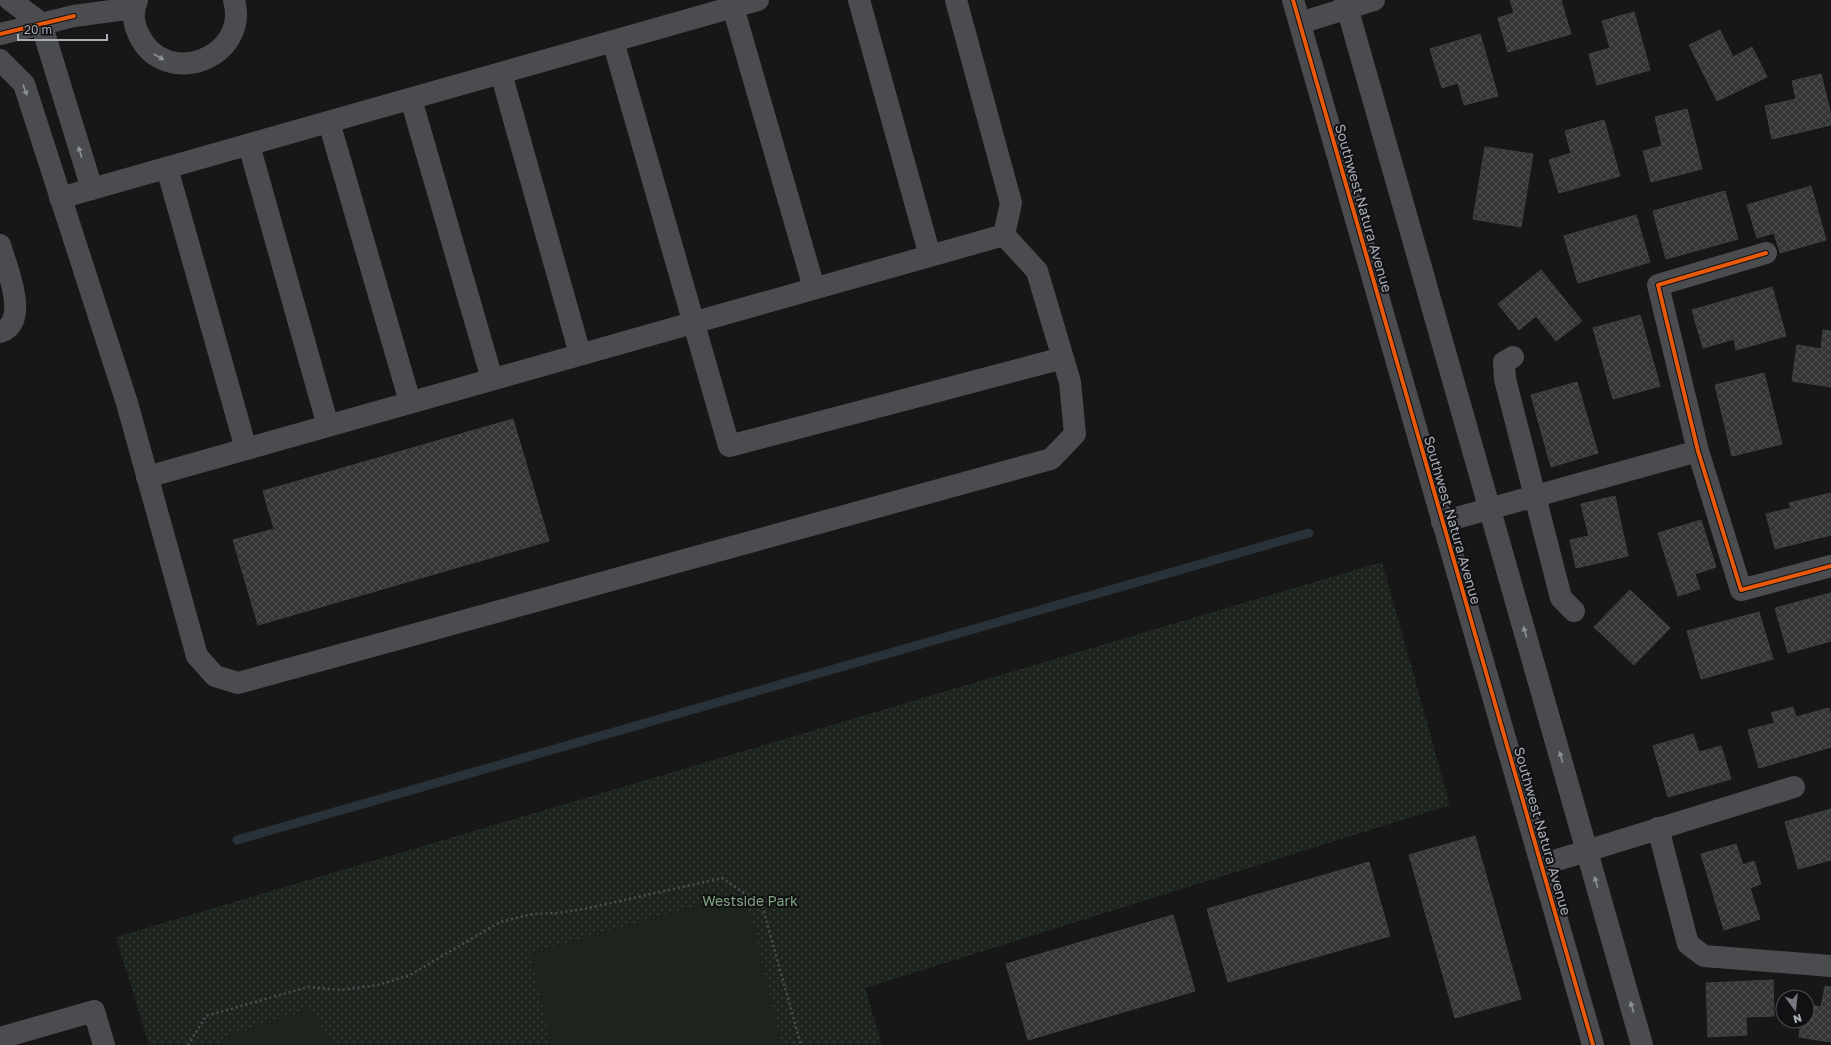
<svg xmlns="http://www.w3.org/2000/svg" width="1831" height="1045" font-family="'Golos Text',sans-serif">
	<style>
		.park { fill: url(#park-dots) }
		.pitch { fill: #1d241e }
		.lines { fill: none; stroke-linecap: round; stroke-linejoin: round }
		.stream { stroke: #2a3239; stroke-width: 9 }
		.building { fill: url(#building-cross-hatch); stroke: #3f4043 }
		.path { stroke: #4d4e52; stroke-width: 2.5; stroke-dasharray: 2 3; stroke-linecap: butt }
		.minor { stroke: #4b4c50; stroke-width: 22 }
		.cycleway-casing { stroke: #111113; stroke-width: 6 }
		.cycleway { stroke: #e8590c; stroke-width: 4 }
		.oneway { fill: #8c9099 }
		.labels { text-anchor: middle; dominant-baseline: central; stroke-width: 4; stroke-linejoin: round; paint-order: stroke }
		.street-label { font-size: 14px; fill: #a8adb8; stroke: #111113 }
		.park-label { font-size: 14px; fill: #7fa381; stroke: #111113 }
	</style>
	<defs>
		<pattern id="park-dots" width="8" height="8" patternUnits="userSpaceOnUse"><rect width="8" height="8" fill="#1d241e"/><path d="M2 2h.1M6 6h.1" fill="none" stroke="#3b413d" stroke-width="1.8" stroke-linecap="round"/></pattern>
		<pattern id="building-cross-hatch" width="8" height="8" patternUnits="userSpaceOnUse"><rect width="8" height="8" fill="#353536"/><path d="M0 0l8 8M0 8l8-8" fill="none" stroke="#4f5051"/></pattern>
	</defs>
	<rect width="100%" height="100%" fill="#171717"/>
	<path class="park" d="M1382,562L1450,805L865,988L882,1045H149L116,937Z"/>
	<path class="pitch" d="M726,897L751,914L782,1045H551L530,953Z
		M309,1009L334,1045H218L224,1037Z"/>
	<g class="lines">
		<path class="stream" d="M237,840L1309,533"/>
	</g>
	<path class="building" d="M1510,0H1561L1571,34L1508,52L1498,18L1514,13Z
		M1634,12L1650,70L1597,85L1589,54L1610,48L1602,21Z
		M1720,30L1733,57L1752,47L1767,77L1717,101L1689,45Z
		M1480,34L1498,96L1464,105L1458,83L1442,88L1430,49Z
		M1821,74L1831,115V125L1772,139L1765,106L1796,99L1792,81Z
		M1687,109L1702,169L1651,182L1643,151L1662,146L1655,117Z
		M1604,120L1620,176L1559,193L1549,160L1571,153L1565,131Z
		M1485,147L1533,154L1521,227L1473,219Z
		M1811,186L1826,240L1780,253L1774,233L1757,238L1747,205Z
		M1725,191L1738,239L1666,259L1653,211Z
		M1636,215L1650,262L1578,283L1564,236Z
		M1541,270L1582,321L1556,341L1536,316L1519,330L1498,304Z
		M1772,287L1786,336L1736,350L1734,339L1703,348L1692,310Z
		M1640,315L1660,386L1613,399L1593,328Z
		M1823,330L1831,331V387L1792,381L1797,345L1821,349Z
		M1764,373L1782,444L1732,456L1715,385Z
		M1577,382L1598,453L1551,467L1531,395Z
		M513,419L549,541L258,625L233,540L274,529L263,491Z
		M1831,493V535L1775,549L1766,514L1791,508L1789,503Z
		M1615,496L1628,556L1576,568L1570,540L1589,536L1581,504Z
		M1701,520L1716,567L1695,574L1700,589L1678,596L1658,533Z
		M1630,590L1670,628L1634,665L1594,627Z
		M1831,593V641L1788,653L1775,608Z
		M1759,612L1773,659L1701,679L1687,631Z
		M1793,707L1796,717L1829,708L1831,714V747L1759,768L1748,730L1775,723L1771,713Z
		M1693,734L1699,752L1721,746L1731,779L1668,797L1653,746Z
		M1831,809V860L1798,869L1785,822Z
		M1475,836L1521,999L1455,1018L1409,855Z
		M1736,844L1743,865L1754,861L1761,884L1750,888L1760,919L1724,930L1701,854Z
		M1369,862L1390,936L1228,982L1207,909Z
		M1173,915L1195,991L1028,1040L1006,964Z
		M1773,980L1774,1016L1746,1017L1747,1035L1708,1037L1706,983Z
		M1825,986L1831,987V1042L1799,1037L1801,1021H1807V1005L1821,1007Z"/>
	<g class="lines">
		<path class="path" d="M188,1045L206,1016L308,987L341,990L378,985L410,975L500,922L533,914L558,913L589,908L722,878L762,905L801,1045"/>
		<path class="minor" d="M10,0L41,23L92,189
			M137,0C132,13 133,23 139,35C165,90 250,58 234,0
			M859,0L930,256
			M956,0L1011,203L1004,235
			M1293,0L1593,1045
			M1345,0L1642,1045
			M733,7L814,288
			M1300,23L1374,0
			M0,34L74,16L133,8
			M613,41L729,446L1063,358
			M0,60L24,84L127,403L197,656L215,676L238,683L1051,459L1075,434L1070,382L1037,271L1004,235L147,477
			M501,73L580,354
			M411,99L492,379
			M329,122L410,402
			M249,145L328,426
			M167,168L246,449
			M60,198L758,0
			M0,245C6,266 31,323 0,332
			M1766,253L1658,285L1698,451L1741,590L1831,566
			M1513,357L1504,362L1505,379L1561,598L1574,611
			M1442,522L1698,451
			M1658,828L1688,944L1704,956L1831,966
			M1541,865L1794,787
			M0,1038L94,1011L104,1045"/>
		<g class="cycleway-casing">
			<path id="cycleway" d="M1293,0L1593,1045
				M0,34L74,16
				M1766,253L1658,285L1698,451L1741,590L1831,566"/>
		</g>
		<use href="#cycleway" class="cycleway"/>
	</g>
	<defs><path id="oneway-solid" d="M-6-.8H1V-3.2L6.5 0L1 3.2V.8H-6Z"/></defs>
	<g class="oneway">
		<use href="#oneway-solid" transform="translate(159 57) rotate(29)"/>
		<use href="#oneway-solid" transform="translate(25 90) rotate(69)"/>
		<use href="#oneway-solid" transform="translate(80 152) rotate(-107)"/>
		<use href="#oneway-solid" transform="translate(1525 632) rotate(-106)"/>
		<use href="#oneway-solid" transform="translate(1561 757) rotate(-106)"/>
		<use href="#oneway-solid" transform="translate(1596 882) rotate(-106)"/>
		<use href="#oneway-solid" transform="translate(1632 1007) rotate(-106)"/>
	</g>
	<g class="labels">
		<g class="street-label">
			<text transform="translate(1364 208) rotate(74)">Southwest Natura Avenue</text>
			<text transform="translate(1453 520) rotate(74)">Southwest Natura Avenue</text>
			<text transform="translate(1543 831) rotate(74)">Southwest Natura Avenue</text>
		</g>
		<g class="park-label">
			<text x="750" y="900">Westside Park</text>
		</g>
	</g>
	<g transform="translate(1795 1009) rotate(165)"><circle r="19" fill="#111113" stroke="#4d4f55"/>
	<path d="M0-3L7 15L0 10L-7 15Z" fill="#757880"/>
	<text y="-6" font-size="11" font-weight="bold" text-anchor="middle" fill="#a8adb8">N</text>
	</g>
	<path d="M18 34v6h89v-6" fill="none" stroke="#a8adb8" stroke-width="2"/>
	<text x="24" y="34" font-size="12" fill="#a8adb8" stroke="#111113" stroke-width="3" paint-order="stroke">20 m</text>
</svg>
